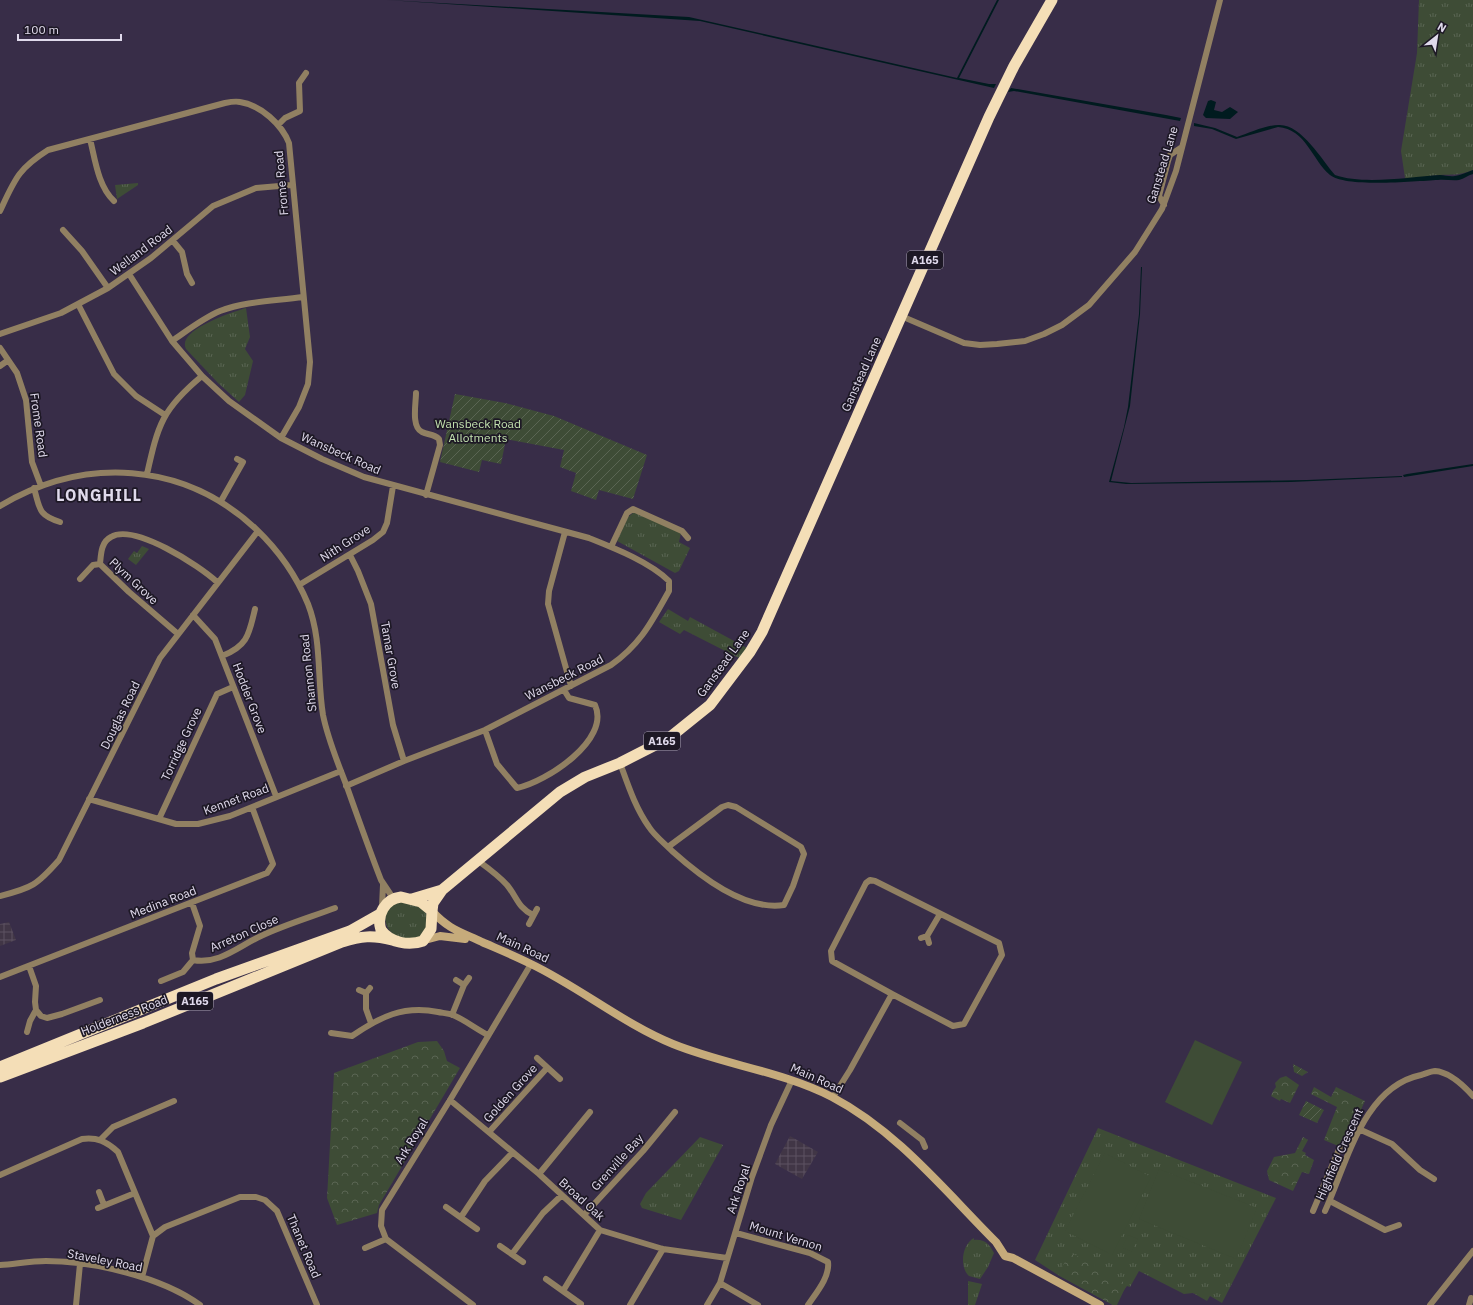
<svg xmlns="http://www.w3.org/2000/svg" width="1473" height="1305" font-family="'IBM Plex Sans',sans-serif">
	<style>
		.industrial { fill: url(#industrial-grid) }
		.grass { fill: url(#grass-tufts) }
		.park { fill: url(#park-crowns) }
		.garden { fill: url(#garden-furrows) }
		.pitch { fill: #3e4c36 }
		.water { fill: #001b1f }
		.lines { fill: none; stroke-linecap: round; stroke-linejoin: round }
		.minor { stroke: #918062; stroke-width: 6 }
		.secondary { stroke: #c6ab7b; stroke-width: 8 }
		.trunk { stroke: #f4deb7; stroke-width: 11 }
		.labels { text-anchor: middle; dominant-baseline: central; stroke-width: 3.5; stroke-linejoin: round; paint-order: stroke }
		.shield { fill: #1d1825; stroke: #a6a0b0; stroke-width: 1 }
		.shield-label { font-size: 11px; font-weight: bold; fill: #e0daec }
		.street-label { font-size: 12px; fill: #e0daec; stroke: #1d1825 }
		.park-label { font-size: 12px; fill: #c2e1ae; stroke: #1d1825 }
		.district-label { font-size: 16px; font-weight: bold; letter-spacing: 1px; fill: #e0daec; stroke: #1d1825 }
	</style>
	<defs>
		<pattern id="industrial-grid" width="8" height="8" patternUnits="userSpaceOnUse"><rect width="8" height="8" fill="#413646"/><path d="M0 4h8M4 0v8" fill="none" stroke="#5c5261"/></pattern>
		<pattern id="grass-tufts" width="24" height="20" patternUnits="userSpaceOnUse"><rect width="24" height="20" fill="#3e4c36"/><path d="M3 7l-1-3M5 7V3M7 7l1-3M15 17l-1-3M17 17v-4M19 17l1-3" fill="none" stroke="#5a6553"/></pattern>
		<pattern id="park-crowns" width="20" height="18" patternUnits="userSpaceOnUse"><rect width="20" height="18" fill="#3e4c36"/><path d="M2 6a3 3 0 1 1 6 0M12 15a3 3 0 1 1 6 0" fill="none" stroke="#5a6553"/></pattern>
		<pattern id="garden-furrows" width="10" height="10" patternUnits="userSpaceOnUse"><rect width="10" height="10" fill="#3e4c36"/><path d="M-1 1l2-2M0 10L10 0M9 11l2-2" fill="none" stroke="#5a6553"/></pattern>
	</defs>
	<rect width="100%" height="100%" fill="#382d48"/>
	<path class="industrial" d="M9,922L16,940L0,946V924Z
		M790,1136L818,1152L802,1179L775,1164Z"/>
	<path class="grass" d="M1419,0H1473V170C1457,176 1455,174 1440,175C1428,176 1417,179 1405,178L1401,151L1417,53Z
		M138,183V185L117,199L115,185Z
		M246,308L250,337L245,349L253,361L245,395L239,402L218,383L186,349C176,330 233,312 246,308Z
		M633,513H637L681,533L679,542L690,548L679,571L675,573L617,541L628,517Z
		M142,546L149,549L136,565L128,559L134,551L137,553Z
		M668,609L688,621L690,617L747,648L739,658L684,630L680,634L659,622Z
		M406,902C420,905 426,909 430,922L419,938C413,938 406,939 400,938C385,933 379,913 394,904C397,902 403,902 406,902Z
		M1098,1128L1276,1198L1222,1303L1210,1296L1207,1301L1193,1293L1184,1294L1139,1271L1130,1287L1127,1286L1113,1305L1058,1275L1035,1260Z
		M700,1137L723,1145L681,1220L642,1208L640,1204L646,1193Z
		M974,1238V1240C985,1239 989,1244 994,1253L988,1267L980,1279L969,1276C959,1267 962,1244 974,1238Z
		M968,1281L982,1284L975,1305H968Z"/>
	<path class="park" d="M437,1041L444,1051L447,1061L460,1068L379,1205L377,1213L337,1225L327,1198L334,1073L418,1042Z
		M1286,1076L1299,1085L1290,1103L1281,1099L1280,1101L1271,1096L1273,1091L1276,1087L1275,1083L1280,1078Z
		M1314,1087L1331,1097L1336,1087L1365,1101L1343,1148L1324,1140L1337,1107L1311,1094Z
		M1303,1137L1308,1140L1302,1151L1306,1153L1305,1155L1314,1160L1309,1174L1302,1172L1293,1191L1269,1180L1267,1171L1274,1157L1295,1153Z
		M1070,1252L1127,1284L1117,1305H1113L1058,1275Z"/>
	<path class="garden" d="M455,394L505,403L554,416L647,455L633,499L599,490L596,500L571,491L576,473L560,467L564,450L506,439L501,464L482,460L479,472L440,462Z
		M1293,1064L1308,1072L1302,1076L1294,1072Z
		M1306,1101L1324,1110L1317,1123L1299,1115Z"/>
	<path class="pitch" d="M1195,1040L1242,1062L1212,1125L1165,1102Z
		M1105,1153L1151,1177L1112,1255L1065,1231Z
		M1159,1169L1257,1208L1236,1259L1139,1219Z
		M1128,1235L1138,1239L1131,1252L1122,1247Z"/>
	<path class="water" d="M387,0L689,17L957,78L997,0H999L959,78L989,84H996L994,88L700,21Z
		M1011,88L1166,115L1181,118L1180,121L1014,91L1008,92Z
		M1211,100L1216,102L1214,110L1222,112L1230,107L1238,112L1230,119L1206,118L1203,115L1208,101Z
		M1194,123L1215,128L1237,137C1250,133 1265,125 1279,125C1301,124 1322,160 1335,175C1363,185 1410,177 1440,175C1445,175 1450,177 1455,176C1461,175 1467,172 1473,170V174C1468,175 1464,179 1459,180C1452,181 1445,179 1438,180C1416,181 1346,188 1330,175C1312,160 1306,129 1278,127L1236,139L1212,129L1194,126Z
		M1141,267H1142L1140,314L1130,406L1111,481L1131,483L1307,480L1402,476V477L1291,482L1126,484L1109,482L1124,427L1128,407L1139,314Z
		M1473,464V466L1404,477L1403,475L1407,474Z"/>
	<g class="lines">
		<path class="minor" d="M278,125L285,118L300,111L299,83L306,73
			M90,139C95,159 98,186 114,201
			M1164,205L1159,196L1168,161L1170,155L1182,147
			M0,211C15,179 18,169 48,150L225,103C230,102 236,101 240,102C261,105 282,125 289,143L310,362L308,384L299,407L281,438
			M63,230L82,251L108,288
			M173,241L182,252L187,274L192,283
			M129,274L172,341L202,376L229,401L281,438L322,459L364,477L589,538C614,548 650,562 669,581V591C652,621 641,644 611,665L485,730L404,761L346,786
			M78,304L114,374L136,396L165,415
			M901,316L964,343L980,345L997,344L1025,341L1044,334L1062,325L1089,305L1135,252L1162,209L1176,171L1220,0
			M0,334L61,313L108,288L151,258L213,206L256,188L291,185
			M172,341C188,330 203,318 220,311C246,301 276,301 303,297
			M0,348L17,373L26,400L32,462L41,486
			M0,366L7,361
			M416,393C416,403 411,427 422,432C428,435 434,434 439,439L440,445L426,495
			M147,474C158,425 162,409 202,376
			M34,488C40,509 38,515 60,522
			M221,501L243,462L237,459
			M0,506C84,456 183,461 256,529C278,550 296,575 308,604C322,640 317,678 323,715C328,740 338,763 347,787C358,818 369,849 381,880L391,895L397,897
			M565,532L549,591L548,604L571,686
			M611,547L627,513L633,509L682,531L688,538
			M350,555L358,571L371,604L393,725L404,761
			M80,579L93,565L100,564
			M299,585L373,540L383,532L387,523L393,486
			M193,615L215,639L276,796
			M178,634L129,592L100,564C101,554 101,542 111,537C134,523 200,566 217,582
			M222,656C248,646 249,634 255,609
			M485,730L497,764L517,788C546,782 611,740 595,705L569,698L564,690
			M620,763C628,785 635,807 649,827C654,835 664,843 672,851C700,876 744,911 784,905L793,886L804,854L801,847L736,807L728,805L722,807L668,847
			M89,799L176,824H198L230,816L341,771
			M159,819L217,694L233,687
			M477,860C488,868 498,875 507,885C517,897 518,908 533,915
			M0,896C32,888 37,885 59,860L160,658L258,531
			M382,907L383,885
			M529,924L537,909
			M927,936L940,914
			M921,938L927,936L929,943
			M193,960C219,965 239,946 261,936C284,925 311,917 335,908
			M29,966L36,986L35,1002L36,1010L41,1016L47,1018L62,1014L100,1000
			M0,977L267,873L273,864L252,807
			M456,980L464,985L469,978
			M161,981L183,972L193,960L192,953L200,926L192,903
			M359,990L366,993L370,988
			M366,993V1009L371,1023
			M452,1015L464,985
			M27,1032L30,1021L36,1010
			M331,1033L352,1036C380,1017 403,1005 438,1012C442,1013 448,1013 453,1015C465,1020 476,1029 488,1035
			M537,1058L560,1079
			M833,1097L850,1070L892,994L832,961L831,951L866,883L870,880L875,881L999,943L1002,955L964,1024L953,1026L892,994
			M450,1100L539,1174L600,1230L663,1249L727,1258
			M900,1123L922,1140L925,1147
			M1361,1130L1392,1144L1420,1170L1434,1179
			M489,1132L547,1068
			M101,1139L113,1127L174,1101
			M539,1174L590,1112
			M0,1175L82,1139C97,1137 106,1141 118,1152L153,1236L142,1277
			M99,1192L104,1205
			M1330,1201L1385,1230L1399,1225
			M446,1207L477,1229
			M98,1208L135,1193
			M1313,1211L1340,1147
			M1325,1211C1347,1163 1363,1087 1421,1075C1425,1074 1431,1071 1435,1071C1450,1072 1464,1086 1473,1096
			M584,1215L643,1151L675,1112
			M461,1217L485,1181L512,1153
			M736,1233L810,1253L828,1262C830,1277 816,1293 808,1305
			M153,1236L165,1227L240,1197H256L265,1200L277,1211L317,1305
			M500,1246L523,1262
			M365,1248L386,1239
			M512,1254L543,1213L561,1196
			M0,1265C15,1264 31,1261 46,1261C93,1261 162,1277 200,1305
			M546,1279L581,1304
			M720,1283L758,1305
			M563,1291L600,1230
			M76,1305L80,1264
			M473,1305L386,1239L381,1226L382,1210L450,1100L531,964
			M630,1305L663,1249
			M707,1305L720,1283L752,1177L771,1125L792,1080
			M1430,1305L1473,1251
			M1469,1305L1471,1298"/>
		<path class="secondary" d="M432,911C448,929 461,932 482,942C498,949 515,956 531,964C579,987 624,1024 673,1044C725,1065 781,1071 832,1097C897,1131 945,1191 996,1242L1005,1256L1013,1258L1100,1305
			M425,940L440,936L465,939"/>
		<path class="trunk" d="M401,897L421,902L432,911L431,929L423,941C409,946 390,943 381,930C376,915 385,899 401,897Z
			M412,899L442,890
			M432,911L433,903L442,890L560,792L585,777L620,763L669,738L710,705L750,652L762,632L989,117L1014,66L1052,0
			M0,1067L216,979L350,931L380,914
			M0,1077L143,1023L342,942C361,936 373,935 392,940"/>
	</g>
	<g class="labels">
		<g class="shield">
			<rect x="907" y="251" width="36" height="18" rx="3"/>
			<rect x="644" y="732" width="36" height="18" rx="3"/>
			<rect x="177" y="992" width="36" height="18" rx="3"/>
		</g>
		<g class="shield-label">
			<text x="925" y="260">A165</text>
			<text x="662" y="741">A165</text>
			<text x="195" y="1001">A165</text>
		</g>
		<g class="street-label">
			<text transform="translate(1162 165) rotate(-73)">Ganstead Lane</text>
			<text transform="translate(281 183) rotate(-95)">Frome Road</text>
			<text transform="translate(141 250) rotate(-37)">Welland Road</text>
			<text transform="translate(861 374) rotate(-66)">Ganstead Lane</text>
			<text transform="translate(39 425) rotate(82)">Frome Road</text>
			<text transform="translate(341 453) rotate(24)">Wansbeck Road</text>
			<text transform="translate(345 543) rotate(-33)">Nith Grove</text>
			<text transform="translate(134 581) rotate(43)">Plym Grove</text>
			<text transform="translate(391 655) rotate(80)">Tamar Grove</text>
			<text transform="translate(723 663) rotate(-54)">Ganstead Lane</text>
			<text transform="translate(308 673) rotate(-96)">Shannon Road</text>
			<text transform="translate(564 677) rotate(-27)">Wansbeck Road</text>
			<text transform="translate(250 698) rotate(69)">Hodder Grove</text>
			<text transform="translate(120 715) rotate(-64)">Douglas Road</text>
			<text transform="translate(181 744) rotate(-65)">Torridge Grove</text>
			<text transform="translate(236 799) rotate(-20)">Kennet Road</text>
			<text transform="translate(163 902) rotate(-21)">Medina Road</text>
			<text transform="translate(244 933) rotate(-24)">Arreton Close</text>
			<text transform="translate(523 947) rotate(25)">Main Road</text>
			<text transform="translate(124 1015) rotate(-21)">Holderness Road</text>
			<text transform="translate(817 1078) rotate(24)">Main Road</text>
			<text transform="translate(510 1093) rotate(-48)">Golden Grove</text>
			<text transform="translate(411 1141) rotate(-58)">Ark Royal</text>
			<text transform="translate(1339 1154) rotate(-66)">Highfield Crescent</text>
			<text transform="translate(617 1162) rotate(-48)">Grenville Bay</text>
			<text transform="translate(738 1189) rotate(-72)">Ark Royal</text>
			<text transform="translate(582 1199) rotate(42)">Broad Oak</text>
			<text transform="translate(786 1236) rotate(17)">Mount Vernon</text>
			<text transform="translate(304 1246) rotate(67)">Thanet Road</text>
			<text transform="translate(105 1260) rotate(11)">Staveley Road</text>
		</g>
		<g class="park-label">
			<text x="478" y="423">Wansbeck Road<tspan x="478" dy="14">Allotments</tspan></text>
		</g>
		<g class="district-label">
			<text x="99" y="495">LONGHILL</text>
		</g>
	</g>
	<g transform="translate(1437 36) rotate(30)" stroke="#1d1825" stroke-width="3" paint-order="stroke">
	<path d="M0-3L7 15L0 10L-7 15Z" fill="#e0daec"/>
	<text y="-6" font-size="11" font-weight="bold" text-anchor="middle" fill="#e0daec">N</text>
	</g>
	<path d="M18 34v6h103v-6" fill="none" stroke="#e0daec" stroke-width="2"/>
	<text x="24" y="34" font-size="12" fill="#e0daec" stroke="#1d1825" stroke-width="3" paint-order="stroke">100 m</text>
</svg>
